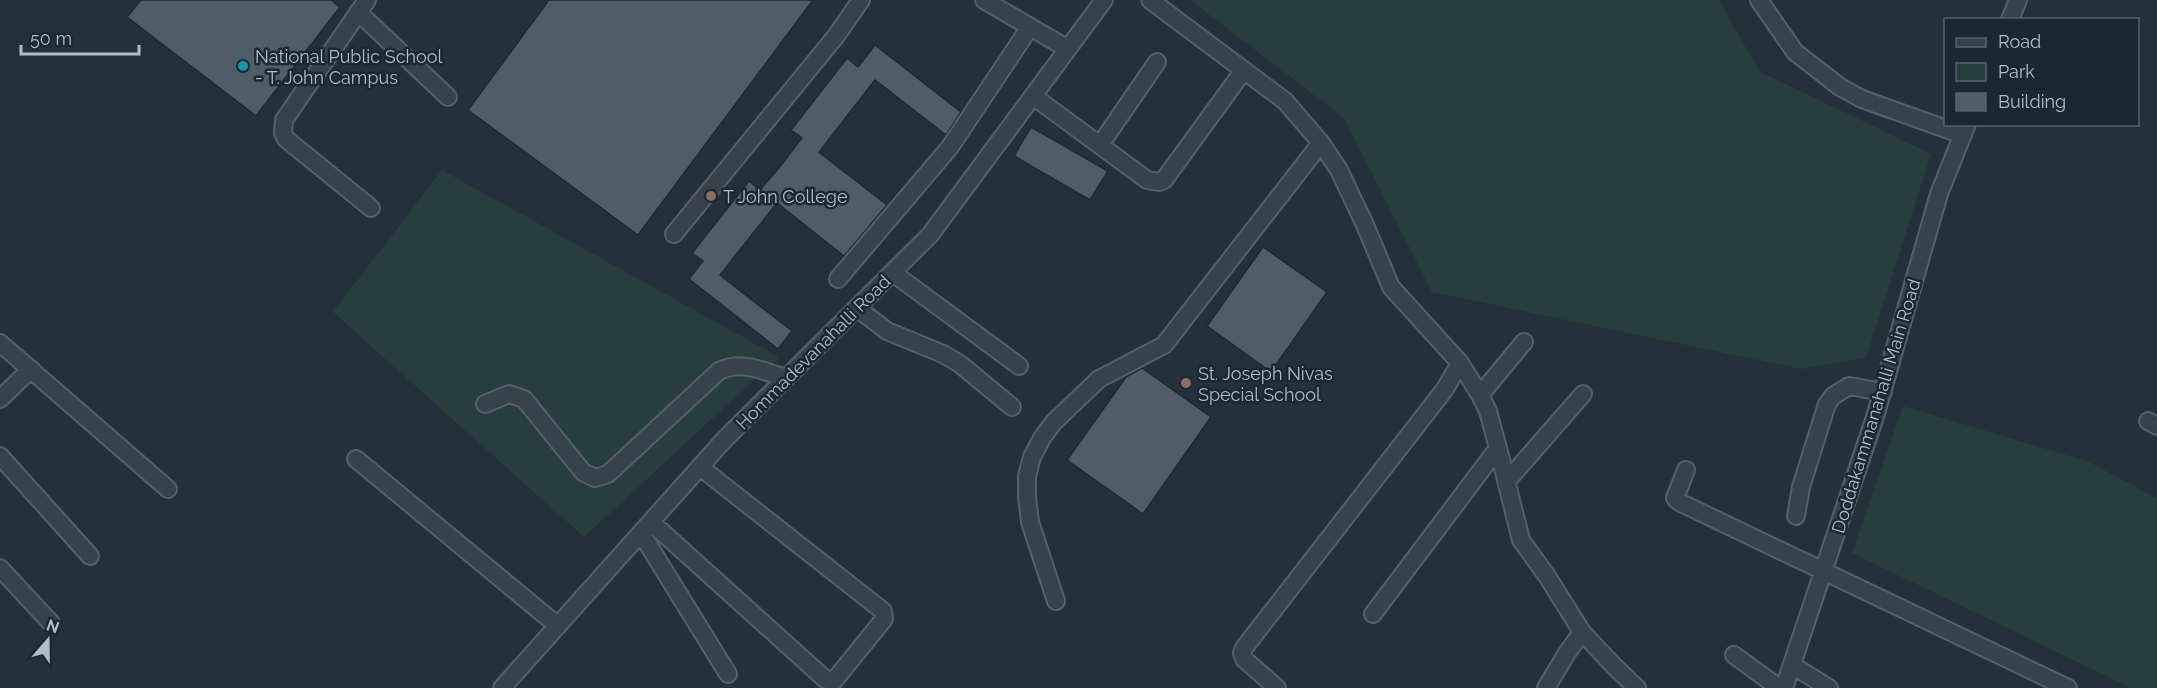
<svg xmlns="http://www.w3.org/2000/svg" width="2157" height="688" font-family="Raleway,sans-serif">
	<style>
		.green { fill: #273e3d }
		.building { fill: #4f5d69; stroke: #1f2932; stroke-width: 1.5 }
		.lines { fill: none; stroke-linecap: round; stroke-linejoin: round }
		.minor-casing { stroke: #566069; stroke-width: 20 }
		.minor { stroke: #37424b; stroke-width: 16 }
		.culture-dot { fill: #0f9aa8; stroke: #1d2730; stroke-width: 2 }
		.education-dot { fill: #8d6e63; stroke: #1d2730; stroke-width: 2 }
		.labels { text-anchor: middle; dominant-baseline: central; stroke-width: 5; stroke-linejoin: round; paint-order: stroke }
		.poi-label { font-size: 18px; fill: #b3bdc7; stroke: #1d2730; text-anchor: start }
		.street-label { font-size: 18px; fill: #b3bdc7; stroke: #1d2730 }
	</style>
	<rect width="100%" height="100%" fill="#24313b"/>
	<path class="green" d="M1190,0H1719L1759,71L1931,154L1866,358L1802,369L1432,292L1344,118Z
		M442,170L779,357L584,537L333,312Z
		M1903,406L2089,462L2157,498V688H2131L1852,553Z"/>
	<path class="building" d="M141,0H331L340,7L256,116L127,17Z
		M549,0H813L638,235L468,110Z
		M875,45L961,112L946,135L875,80L819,152L887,205L844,256L777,203L720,275L792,331L778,349L689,279L703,261L692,253L749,181L760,190L778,169L802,138L791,130L847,58L858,67Z
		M1031,127L1108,171L1090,200L1014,156Z
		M1263,247L1327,292L1271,372L1207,326Z
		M1142,368L1211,417L1143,514L1067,460L1126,377Z"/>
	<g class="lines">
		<g class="minor-casing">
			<path id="minor" d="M367,0L284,120L283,133L286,139L371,208
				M984,0L1068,49
				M1150,0L1285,101L1321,143L1339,170L1365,225L1391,287L1460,363L1480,395L1488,411L1498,448L1521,540L1547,576L1582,632L1614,666L1637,688
				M1759,0L1795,52L1840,87L1862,99L1963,135
				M358,12L448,97
				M2010,20L2018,0
				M1033,96L1147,180L1159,182L1164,180L1244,70
				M1100,145L1157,62
				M674,234L836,36L861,0
				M893,273L1019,366
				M838,279L950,147L1030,27
				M857,308L887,331L943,354L960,364L1012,407
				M0,343L168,489
				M1480,395L1524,342
				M0,399L31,369
				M485,404L509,394L524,399L583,472L595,478L608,474L719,371C742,360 763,371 786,378
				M2148,421L2157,426
				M0,456L90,556
				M356,459L558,626
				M1686,470L1675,498L1679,502L2068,688
				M1507,481L1583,394
				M1796,516L1801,487L1827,404L1833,396L1849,386L1883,392
				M651,522L825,679L833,682L884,619L883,611L700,467
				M641,533L728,674
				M0,568L51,623
				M1056,601L1030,522L1027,497V476L1032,457L1042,438L1054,422L1099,379L1164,345L1321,143
				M1373,614L1498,448
				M1734,655L1779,688
				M1792,665L1829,688
				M502,688L724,440L930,235L1104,0
				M1277,688L1244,659L1242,653L1244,648L1445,389L1460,363
				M1546,688L1567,653L1582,632
				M1784,688L1875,417L1939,194L1967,124"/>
		</g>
		<use href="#minor" class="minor"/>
	</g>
	<circle class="culture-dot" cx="243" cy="66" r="6"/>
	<g class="education-dot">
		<circle cx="711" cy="196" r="6"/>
		<circle cx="1186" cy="383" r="6"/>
	</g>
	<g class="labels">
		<g class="poi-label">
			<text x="255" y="56">National Public School<tspan x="255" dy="21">- T. John Campus</tspan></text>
			<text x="723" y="196">T John College</text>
			<text x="1198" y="373">St. Joseph Nivas<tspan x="1198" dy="21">Special School</tspan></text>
		</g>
		<g class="street-label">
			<text transform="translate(813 352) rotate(-45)">Hommadevanahalli Road</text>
			<text transform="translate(1876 406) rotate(-73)">Doddakammanahalli Main Road</text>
		</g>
	</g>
	<rect x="1944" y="18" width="195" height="108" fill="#1d2730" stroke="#59636c" stroke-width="1.5"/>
	<rect x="1956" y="38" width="30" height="9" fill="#37424b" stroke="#59636c" stroke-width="1.5"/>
	<text x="1998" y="48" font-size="18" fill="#b3bdc7">Road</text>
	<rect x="1956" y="63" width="30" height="18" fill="#273e3d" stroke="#59636c" stroke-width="1.5"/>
	<text x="1998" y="78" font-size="18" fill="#b3bdc7">Park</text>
	<rect x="1956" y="93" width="30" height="18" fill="#4f5d69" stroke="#59636c" stroke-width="1.5"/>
	<text x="1998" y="108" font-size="18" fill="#b3bdc7">Building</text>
	<g transform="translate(48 640) rotate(20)" stroke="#1d2730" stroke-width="4.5" paint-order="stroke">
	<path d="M0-4.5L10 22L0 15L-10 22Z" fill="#b3bdc7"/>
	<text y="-9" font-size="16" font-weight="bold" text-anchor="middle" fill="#b3bdc7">N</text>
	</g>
	<path d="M21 45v9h118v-9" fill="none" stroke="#b3bdc7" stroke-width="3"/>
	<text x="30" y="45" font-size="18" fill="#b3bdc7" stroke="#1d2730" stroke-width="4.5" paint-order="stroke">50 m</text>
</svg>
